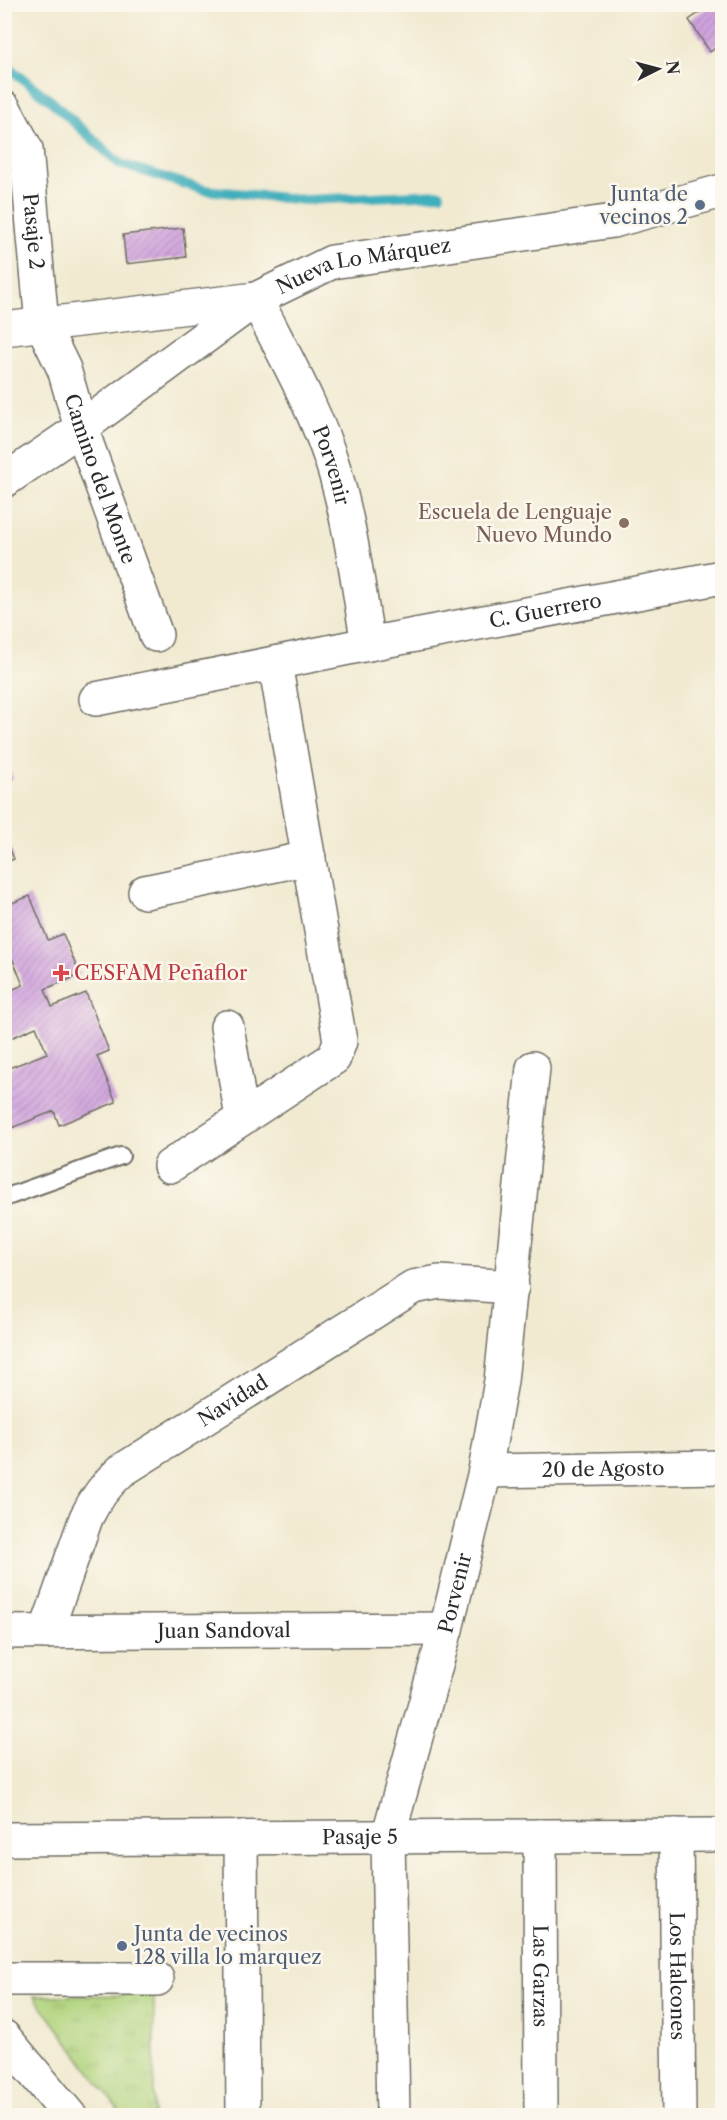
<svg xmlns="http://www.w3.org/2000/svg" width="727" height="2120" font-family="'Libre Caslon Text',serif">
	<style>
		.grass { fill: url(#grass-tufts); stroke: #6e7f54; stroke-width: 1.5 }
		.lines { fill: none; stroke-linecap: round; stroke-linejoin: round }
		.stream { stroke: #40afbc; stroke-width: 10 }
		.building { fill: url(#building-hatch) }
		.service-casing { stroke: #706e65; stroke-width: 20 }
		.minor-casing { stroke: #706e65; stroke-width: 36 }
		.tertiary-casing { stroke: #706e65; stroke-width: 36 }
		.service { stroke: #fff; stroke-width: 16 }
		.minor { stroke: #fff; stroke-width: 33 }
		.tertiary { stroke: #fff; stroke-width: 33 }
		.service-dot { fill: #5c6f8a; stroke: #fbf7ec; stroke-width: 2 }
		.education-dot { fill: #8d6e63; stroke: #fbf7ec; stroke-width: 2 }
		.health-dot { fill: #e0444e; stroke: #fbf7ec; stroke-width: 2 }
		.labels { text-anchor: middle; dominant-baseline: central; stroke-width: 5; stroke-linejoin: round; paint-order: stroke }
		.service-label { font-size: 20px; fill: #4e5e75; stroke: #fbf7ec; text-anchor: end }
		.street-label { font-size: 20px; fill: #2b2b2b; stroke: #fbf7ec }
		.education-label { font-size: 20px; fill: #785e54; stroke: #fbf7ec; text-anchor: end }
		.health-label { font-size: 20px; fill: #be3a42; stroke: #fbf7ec; text-anchor: start }
	</style>
	<defs>
		<pattern id="grass-tufts" width="24" height="20" patternUnits="userSpaceOnUse" patternTransform="scale(1.5)"><rect width="24" height="20" fill="#b0d37c"/><path d="M3 7l-1-3M5 7V3M7 7l1-3M15 17l-1-3M17 17v-4M19 17l1-3" fill="none" stroke="#98b56b"/></pattern>
		<pattern id="building-hatch" width="6" height="6" patternUnits="userSpaceOnUse" patternTransform="scale(1.5)"><rect width="6" height="6" fill="#ce9edd"/><path d="M-1 1l2-2M0 6l6-6M5 7l2-2" fill="none" stroke="#a781b3"/></pattern>
	</defs>
	<rect width="100%" height="100%" fill="#fbf7ec"/>
	<filter id="ink" filterUnits="userSpaceOnUse"><feTurbulence type="fractalNoise" baseFrequency=".0167" numOctaves="2"/><feDisplacementMap in="SourceGraphic" scale="12" xChannelSelector="R" yChannelSelector="G"/><feConvolveMatrix kernelMatrix="1 2 1 2 8 2 1 2 1" color-interpolation-filters="sRGB"/></filter>
	<filter id="wash" filterUnits="userSpaceOnUse"><feTurbulence type="fractalNoise" baseFrequency=".008" numOctaves="4" result="noise"/><feDisplacementMap in="SourceGraphic" scale="24" xChannelSelector="R" yChannelSelector="G"/><feGaussianBlur stdDeviation="1.35" result="paint"/><feColorMatrix in="noise" values="0 0 0 0 0 0 0 0 0 0 0 0 0 0 0 0 0 1.4 0 .05"/><feComposite in="paint" operator="in"/></filter>
	<g filter="url(#wash)">
		<rect width="100%" height="100%" fill="#f1ead1"/>
		<path class="grass" d="M154,1995V2115H122L34,1996Z"/>
		<g class="lines">
			<path class="stream" d="M4,64L51,101L120,164L205,190L305,200L440,194"/>
		</g>
		<g id="blocks">
			<path class="building" d="M712,4H722V43L710,52L689,20Z
				M183,228L186,257L126,264L123,235Z
				M4,757L13,779L4,782Z
				M4,835L14,859L4,863Z
				M30,896L48,940L63,934L80,975L45,989L52,1007L86,993L109,1051L97,1056L116,1102L59,1125L54,1111L4,1131V1070L47,1053L36,1027L4,1041V993L23,985L13,960L4,963V906Z"/>
		</g>
	</g>
	<g filter="url(#ink)">
		<use href="#blocks" fill-opacity="0" stroke="#706e65" stroke-width="1.5"/>
		<g class="lines">
			<g class="service-casing">
				<path id="service" d="M4,1198L121,1156"/>
			</g>
			<g class="minor-casing">
				<g id="minor">
					<path id="s1" d="M4,108L26,149L42,324L64,369L81,428L156,635"/>
					<path id="s2" d="M256,299C284,355 316,410 334,469C351,526 358,586 368,644"/>
					<path id="s3" d="M4,329L256,299L332,262L613,221L722,191"/>
					<path d="M4,481L81,428L255,300"/>
					<path id="s4" d="M96,699L368,644L722,577"/>
					<path d="M145,892L309,858"/>
					<path d="M227,1027L242,1118"/>
					<path d="M170,1166L334,1058L340,1041L275,663"/>
					<path id="s5" d="M485,1471L722,1467"/>
					<path id="s6" d="M4,1632L446,1629"/>
					<path id="s7" d="M46,1632L86,1518C95,1499 105,1485 121,1471L413,1287L439,1282L512,1287"/>
					<path id="s8" d="M676,1835L679,2116"/>
					<path id="s9" d="M540,1836L541,2116"/>
					<path d="M241,1837L243,2116"/>
					<path id="s10" d="M4,1839L713,1835"/>
					<path d="M4,1979H157"/>
					<path id="s11" d="M393,2116L388,1837L446,1629L485,1471L501,1381L533,1068"/>
				</g>
			</g>
			<g class="tertiary-casing">
				<path id="tertiary" d="M4,2037L70,2116"/>
			</g>
			<use href="#service" class="service"/>
			<use href="#minor" class="minor"/>
			<use href="#tertiary" class="tertiary"/>
		</g>
	</g>
	<g class="service-dot">
		<circle cx="700" cy="205" r="6"/>
		<circle cx="122" cy="1946" r="6"/>
	</g>
	<circle class="education-dot" cx="624" cy="523" r="6"/>
	<path class="health-dot" d="M58 964h6v6h6v6h-6v6h-6v-6h-6v-6h6z"/>
	<g class="labels">
		<g class="service-label">
			<text x="688" y="194">Junta de<tspan x="688" dy="23">vecinos 2</tspan></text>
			<text x="134" y="1934" text-anchor="start">Junta de vecinos<tspan x="134" dy="23">128 villa lo marquez</tspan></text>
		</g>
		<g class="street-label">
			<text stroke="none"><textPath href="#s1" startOffset="129">Pasaje 2</textPath></text>
			<text stroke="none"><textPath href="#s3" startOffset="368">Nueva Lo Márquez</textPath></text>
			<text stroke="none"><textPath href="#s2" startOffset="183">Porvenir</textPath></text>
			<text stroke="none"><textPath href="#s1" startOffset="388">Camino del Monte</textPath></text>
			<text stroke="none"><textPath href="#s4" startOffset="458">C. Guerrero</textPath></text>
			<text stroke="none"><textPath href="#s7" startOffset="312">Navidad</textPath></text>
			<text stroke="none"><textPath href="#s5" startOffset="118">20 de Agosto</textPath></text>
			<text stroke="none"><textPath href="#s11" startOffset="532">Porvenir</textPath></text>
			<text stroke="none"><textPath href="#s6" startOffset="220">Juan Sandoval</textPath></text>
			<text stroke="none"><textPath href="#s10" startOffset="356">Pasaje 5</textPath></text>
			<text stroke="none"><textPath href="#s8" startOffset="141">Los Halcones</textPath></text>
			<text stroke="none"><textPath href="#s9" startOffset="140">Las Garzas</textPath></text>
		</g>
		<g class="education-label">
			<text x="612" y="512">Escuela de Lenguaje<tspan x="612" dy="23">Nuevo Mundo</tspan></text>
		</g>
		<g class="health-label">
			<text x="74" y="973">CESFAM Peñaflor</text>
		</g>
	</g>
	<rect width="727" height="2120" fill="none" stroke="#fbf7ec" stroke-width="24"/>
	<g transform="translate(658 69) rotate(84)" stroke="#fbf7ec" stroke-width="4.5" paint-order="stroke">
	<path d="M0-4.5L10 22L0 15L-10 22Z" fill="#2b2b2b"/>
	<text y="-9" font-size="16" font-weight="bold" text-anchor="middle" fill="#2b2b2b">N</text>
	</g>
</svg>
